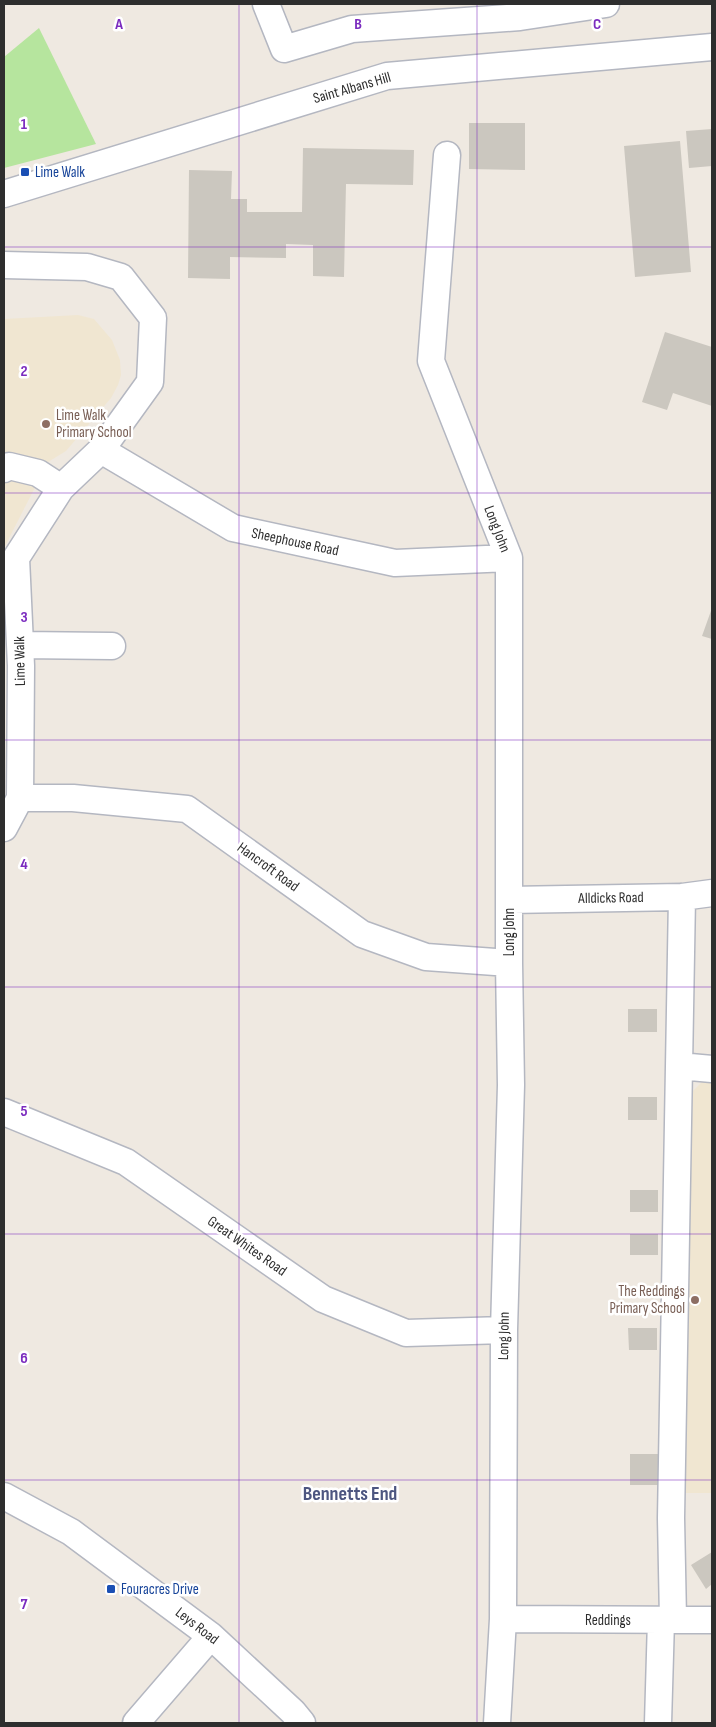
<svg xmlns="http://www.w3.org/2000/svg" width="716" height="1727" font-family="'Sofia Sans Condensed',sans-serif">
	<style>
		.education { fill: #f0e6d1 }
		.green { fill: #b6e59e }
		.building { fill: #cbc7bf }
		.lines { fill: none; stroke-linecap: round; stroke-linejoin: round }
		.minor-casing { stroke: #b4b7c1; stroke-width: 29 }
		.minor { stroke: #fff; stroke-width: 26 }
		.grid { fill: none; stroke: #7b2cbf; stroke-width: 1; stroke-opacity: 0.55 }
		.transit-dot { fill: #1a4fb4; stroke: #fff; stroke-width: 2 }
		.education-dot { fill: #8d6e63; stroke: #fff; stroke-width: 2 }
		.labels { text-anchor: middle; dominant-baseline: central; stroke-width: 5; stroke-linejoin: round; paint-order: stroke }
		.street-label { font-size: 15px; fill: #2e2e2e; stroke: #fff }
		.transit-label { font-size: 15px; fill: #164399; stroke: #fff; text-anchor: start }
		.education-label { font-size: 15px; fill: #785e54; stroke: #fff; text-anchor: start }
		.district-label { font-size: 20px; font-weight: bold; fill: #4d5680; stroke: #fff }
		.grid-label { font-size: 16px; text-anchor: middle; font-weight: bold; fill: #7b2cbf; stroke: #fff; stroke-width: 5; stroke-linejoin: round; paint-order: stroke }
	</style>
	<rect width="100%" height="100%" fill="#efe9e1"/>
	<path class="education" d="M78,315L94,319L112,340L120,360L121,375L118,385L111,398L66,451L48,462L4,548V319Z
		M712,1058V1493H678L677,1107L702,1082L698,1060Z"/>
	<path class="green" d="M39,28L96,144L4,168V57Z"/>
	<path class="building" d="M469,123H525V170L469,169Z
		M712,129V166L689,168L686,131Z
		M680,141L691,272L635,277L624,146Z
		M303,148L414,150L413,185L346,184L344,277L313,276V245L286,244V258L230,257V279L188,278L189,170L232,171L231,199H247V212H302Z
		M665,332L712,347V406L673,393L667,410L642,402Z
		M712,608V639L702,636Z
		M628,1009H657V1032H628Z
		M628,1097H657V1120H628Z
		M630,1190H658V1212H630Z
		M630,1234H658V1255H630Z
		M628,1328H657V1350H629Z
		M630,1454H658V1485H630Z
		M712,1552V1584L706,1589L691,1565Z"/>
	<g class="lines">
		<g class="minor-casing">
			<path id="minor" d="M266,4L284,49L352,29L520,17L606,4
				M447,155L431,361L509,558V963L511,1085L504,1330L503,1619L497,1723
				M4,194L387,76L712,47
				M4,265L87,267L121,277L153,318L150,382L101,450L61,488L16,558L21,666L20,798L4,828
				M101,450L233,528L395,563L509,558
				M4,469L9,466L38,473L61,488
				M20,645L112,646
				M20,798H73L187,809L362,934L426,957L509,963
				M509,900L682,897L712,893
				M679,1066L712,1069
				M4,1112L126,1162L323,1299L406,1333L504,1330
				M4,1496L71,1532L211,1636L293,1712L302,1723
				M503,1619L712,1620
				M673,1619L671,1518L682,897
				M136,1723L211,1636
				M658,1723L661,1620"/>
		</g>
		<use href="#minor" class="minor"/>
	</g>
	<path class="grid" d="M239,4V1723M477,4V1723M4,247H712M4,493H712M4,740H712M4,987H712M4,1234H712M4,1480H712"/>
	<g class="transit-dot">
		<rect x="20" y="167" width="10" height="10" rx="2.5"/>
		<rect x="106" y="1584" width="10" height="10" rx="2.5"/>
	</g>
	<g class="education-dot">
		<circle cx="46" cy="424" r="5"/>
		<circle cx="695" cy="1300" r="5"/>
	</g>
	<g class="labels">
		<g class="street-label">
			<text transform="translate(352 88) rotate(-16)">Saint Albans Hill</text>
			<text transform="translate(497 529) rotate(69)">Long John</text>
			<text transform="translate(295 542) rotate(12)">Sheephouse Road</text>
			<text transform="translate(20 661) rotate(-91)">Lime Walk</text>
			<text transform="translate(268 867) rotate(36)">Hancroft Road</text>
			<text transform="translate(611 898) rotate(-1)">Alldicks Road</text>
			<text transform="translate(509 932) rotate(-90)">Long John</text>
			<text transform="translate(247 1246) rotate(35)">Great Whites Road</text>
			<text transform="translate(504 1336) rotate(-89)">Long John</text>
			<text x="608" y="1620">Reddings</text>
			<text transform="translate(197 1626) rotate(38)">Leys Road</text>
		</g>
		<g class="transit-label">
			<text x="35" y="172">Lime Walk</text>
			<text x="121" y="1589">Fouracres Drive</text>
		</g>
		<g class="education-label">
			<text x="56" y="415">Lime Walk<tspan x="56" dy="17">Primary School</tspan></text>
			<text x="685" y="1291" text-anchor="end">The Reddings<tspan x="685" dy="17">Primary School</tspan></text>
		</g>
		<g class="district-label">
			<text x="350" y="1494">Bennetts End</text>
		</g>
	</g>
	<g class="grid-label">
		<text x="119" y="29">A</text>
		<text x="358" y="29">B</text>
		<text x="597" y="29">C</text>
		<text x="24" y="129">1</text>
		<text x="24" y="376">2</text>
		<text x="24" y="622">3</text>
		<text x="24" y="869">4</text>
		<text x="24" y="1116">5</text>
		<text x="24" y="1363">6</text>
		<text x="24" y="1609">7</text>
	</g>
	<rect width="716" height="1727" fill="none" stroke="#2e2e2e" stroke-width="10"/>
</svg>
